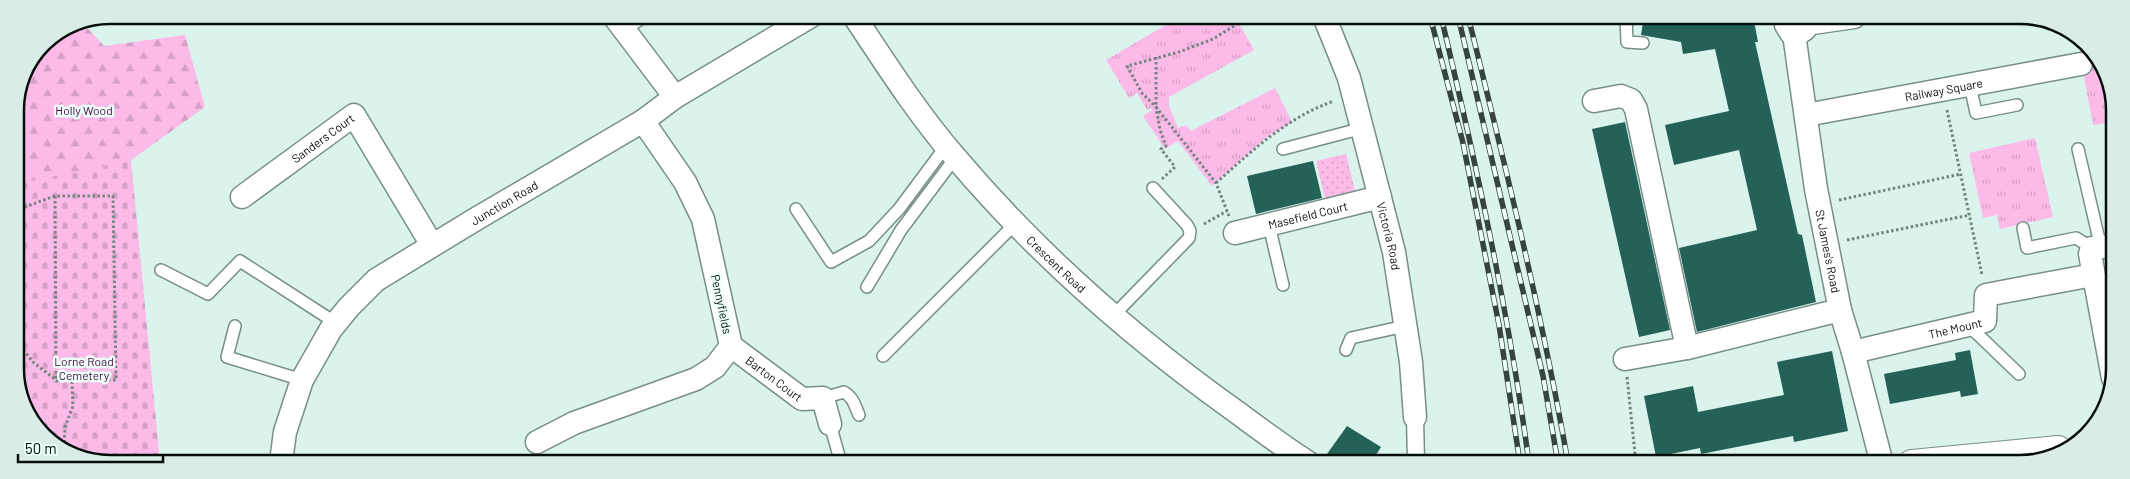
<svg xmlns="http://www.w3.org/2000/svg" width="2130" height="479" font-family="Barlow,sans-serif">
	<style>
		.grass { fill: url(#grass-tufts) }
		.forest { fill: url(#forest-firs) }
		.cemetery { fill: url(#cemetery-stones) }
		.park { fill: url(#park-dots) }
		.building { fill: #246157 }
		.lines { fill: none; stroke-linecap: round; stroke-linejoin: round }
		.service-casing { stroke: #788e89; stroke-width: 14 }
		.pedestrian-casing { stroke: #788e89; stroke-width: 19 }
		.minor-casing { stroke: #788e89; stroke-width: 25 }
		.secondary-casing { stroke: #788e89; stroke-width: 30 }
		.path { stroke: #748480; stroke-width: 3; stroke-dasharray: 2.5 2.5; stroke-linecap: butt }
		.service { stroke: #fff; stroke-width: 11 }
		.pedestrian { stroke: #fff; stroke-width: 16 }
		.minor { stroke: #fff; stroke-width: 22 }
		.secondary { stroke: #fff; stroke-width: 28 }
		.rail-casing { stroke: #374340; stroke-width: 5.5 }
		.rail { stroke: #ecfffa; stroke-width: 4; stroke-dasharray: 11; stroke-linecap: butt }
		.labels { text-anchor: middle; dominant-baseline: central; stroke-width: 5; stroke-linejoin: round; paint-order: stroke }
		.street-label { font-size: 12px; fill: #060e0c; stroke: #ecfffa }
		.park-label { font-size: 12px; fill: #4c0c3f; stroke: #ecfffa }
		.rim { fill: none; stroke: #060e0c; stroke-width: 2.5 }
	</style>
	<defs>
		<pattern id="grass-tufts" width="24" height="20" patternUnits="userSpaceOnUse" patternTransform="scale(1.25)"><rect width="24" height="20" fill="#fcbae8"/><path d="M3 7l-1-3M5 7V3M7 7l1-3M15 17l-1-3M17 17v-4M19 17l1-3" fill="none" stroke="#d69fc6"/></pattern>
		<pattern id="forest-firs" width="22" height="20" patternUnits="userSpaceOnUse" patternTransform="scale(1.25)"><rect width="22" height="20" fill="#fcbae8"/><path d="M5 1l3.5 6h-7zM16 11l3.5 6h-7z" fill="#d69fc6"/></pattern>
		<pattern id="cemetery-stones" width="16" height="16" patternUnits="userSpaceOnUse" patternTransform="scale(1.25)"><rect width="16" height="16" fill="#fcbae8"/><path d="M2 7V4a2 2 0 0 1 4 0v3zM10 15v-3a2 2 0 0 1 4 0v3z" fill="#d69fc6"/></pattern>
		<pattern id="park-dots" width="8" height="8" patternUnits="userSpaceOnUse" patternTransform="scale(1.25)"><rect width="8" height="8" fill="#fcbae8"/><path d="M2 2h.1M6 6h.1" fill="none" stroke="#d69fc6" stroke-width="1.8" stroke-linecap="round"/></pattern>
	</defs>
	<rect width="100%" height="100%" fill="#dbf3ed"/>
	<path class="grass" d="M1181,16H1235L1254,50L1169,97V106L1178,128L1186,125L1191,131L1275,88L1292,122L1266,138L1212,186L1178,141L1165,149L1143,116L1152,110L1151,108L1147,110L1137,93L1129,98L1106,60Z
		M2095,58L2113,91V122L2093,125L2081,61Z
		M2035,138L2053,217L2000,229L1997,215L1983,218L1969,153Z"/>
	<path class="forest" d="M81,21L104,46L185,35L205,107L131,160L87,184L16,205L15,104L43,43L74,22Z"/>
	<path class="cemetery" d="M131,160L160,462H92L43,436L17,388L16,187L31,181Z"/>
	<path class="park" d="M1346,154L1356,195L1326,202L1316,161Z"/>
	<path class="building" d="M1644,16H1738L1747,18L1755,26L1758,42H1755L1798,234L1802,235L1816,302L1697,332L1679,248L1757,230L1739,150L1674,165L1665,125L1729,111L1715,49L1683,54L1681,42L1641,35Z
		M1625,122L1670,330L1639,337L1592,129Z
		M1313,161L1322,198L1256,214L1247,176Z
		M1970,350L1978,394L1961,397L1960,391L1890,404L1884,374L1956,360L1955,353Z
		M1832,351L1848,431L1794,442L1793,436L1701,454L1700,448L1656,457L1644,396L1693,386L1698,412L1784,395L1777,362Z
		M1347,426L1381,447L1371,463H1342L1327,454Z"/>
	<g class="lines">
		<g class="service-casing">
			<path id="service" d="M1626,16L1627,42L1643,43
				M625,30L646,15
				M1970,85L1976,113L2017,105
				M1283,149L1363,128
				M2078,149L2101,248
				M796,209L831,262L869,241L899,209L946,146
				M1269,225L1283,285
				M2023,228L2027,248L2076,238L2092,248
				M161,270L208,294L240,261L336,323
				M867,287L901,230L955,158
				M1113,316L1189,238L1190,231L1187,225L1153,188
				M1968,325L2019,374
				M235,326L227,357L302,380
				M1346,350L1351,338L1405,326
				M883,356L1015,224
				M823,398L844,392C853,397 855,406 859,415
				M830,424L841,463"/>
		</g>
		<g class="pedestrian-casing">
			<path id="pedestrian" d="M1415,417L1416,463"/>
		</g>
		<g class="minor-casing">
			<g id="minor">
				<path d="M613,15L675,97"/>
				<path id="s1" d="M854,16C886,64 917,113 955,157C1038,255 1134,339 1238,413C1261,430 1285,448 1309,463"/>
				<path id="s2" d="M1324,16L1349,78L1394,252L1411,362L1415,417"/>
				<path d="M1789,17L1786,25L1791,33L1798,34L1805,29"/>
				<path d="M1806,24L1854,17"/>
				<path id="s3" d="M1794,34L1816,189L1840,310L1853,352L1882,464"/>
				<path d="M1594,101L1621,96L1631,100L1636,109L1687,348"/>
				<path id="s4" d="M1806,115L2081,64"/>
				<path id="s5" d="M242,197L354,115L432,245"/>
				<path id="s6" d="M1235,233L1380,197"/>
				<path d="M2113,246L2092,248L2090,254L2113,378"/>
				<path id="s7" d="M731,346L802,399L823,398L830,424"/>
				<path id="s8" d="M1853,352L1985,321L1986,295L2093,275"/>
				<path d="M1625,359L1687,348L1840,310"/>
				<path d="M537,442L574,423L696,379L715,367L731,346L703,219L685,182L643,121"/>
				<path id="s9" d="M281,462L285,432L302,380L331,329L349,307L376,280L476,219L643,121L675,97L811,16"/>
			</g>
		</g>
		<g class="secondary-casing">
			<path id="secondary" d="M1912,464L2058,450"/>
		</g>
		<path class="path" d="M1156,57V107L1216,183L1229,216
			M1947,110L1982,275
			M1162,179L1175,167L1161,149L1166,146L1160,130L1156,107L1142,93L1127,66L1179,52L1213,39L1250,16
			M1216,183C1253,150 1286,118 1334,101
			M55,196L56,381L72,380
			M1839,200L1961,174
			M16,212L19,209L55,196H113L116,380H72L73,406L65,427L64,448
			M1204,224L1227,211
			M1847,240L1970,215
			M17,342L33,362L56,380
			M1627,377L1636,463"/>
		<use href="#service" class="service"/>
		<use href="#pedestrian" class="pedestrian"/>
		<use href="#minor" class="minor"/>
		<use href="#secondary" class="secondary"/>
		<g class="rail-casing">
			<path id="rail" d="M1430,16L1463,143L1499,325L1520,463
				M1441,16C1476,164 1509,313 1529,463
				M1458,16L1543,376L1558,463
				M1468,16C1505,165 1542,313 1568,463"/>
		</g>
		<use href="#rail" class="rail"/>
	</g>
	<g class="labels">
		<g class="street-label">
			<text stroke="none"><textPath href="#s4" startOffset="140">Railway Square</textPath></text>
			<text stroke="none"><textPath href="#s5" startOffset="100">Sanders Court</textPath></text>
			<text stroke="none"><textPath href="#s9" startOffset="360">Junction Road</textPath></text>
			<text stroke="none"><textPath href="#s6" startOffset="75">Masefield Court</textPath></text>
			<text stroke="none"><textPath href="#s2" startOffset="230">Victoria Road</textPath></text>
			<text stroke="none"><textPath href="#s3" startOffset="220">St James's Road</textPath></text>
			<text stroke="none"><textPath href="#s1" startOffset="321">Crescent Road</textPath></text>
			<text transform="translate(722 304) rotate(78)">Pennyfields</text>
			<text stroke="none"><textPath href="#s8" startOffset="105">The Mount</textPath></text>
			<text stroke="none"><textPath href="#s7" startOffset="54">Barton Court</textPath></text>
		</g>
		<g class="park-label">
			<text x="84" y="110">Holly Wood</text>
			<text x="84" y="361">Lorne Road<tspan x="84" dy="14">Cemetery</tspan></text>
		</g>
	</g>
	<path d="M0 0H2130V479H0ZM110 24H2020A86 86 0 0 1 2106 110V369A86 86 0 0 1 2020 455H110A86 86 0 0 1 24 369V110A86 86 0 0 1 110 24Z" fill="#daece7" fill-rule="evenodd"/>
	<path class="rim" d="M110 24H2020A86 86 0 0 1 2106 110V369A86 86 0 0 1 2020 455H110A86 86 0 0 1 24 369V110A86 86 0 0 1 110 24Z"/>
	<path d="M18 454v8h145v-8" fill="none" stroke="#060e0c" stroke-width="2.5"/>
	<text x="25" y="454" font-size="15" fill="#060e0c" stroke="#ecfffa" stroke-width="4" paint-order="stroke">50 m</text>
</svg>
